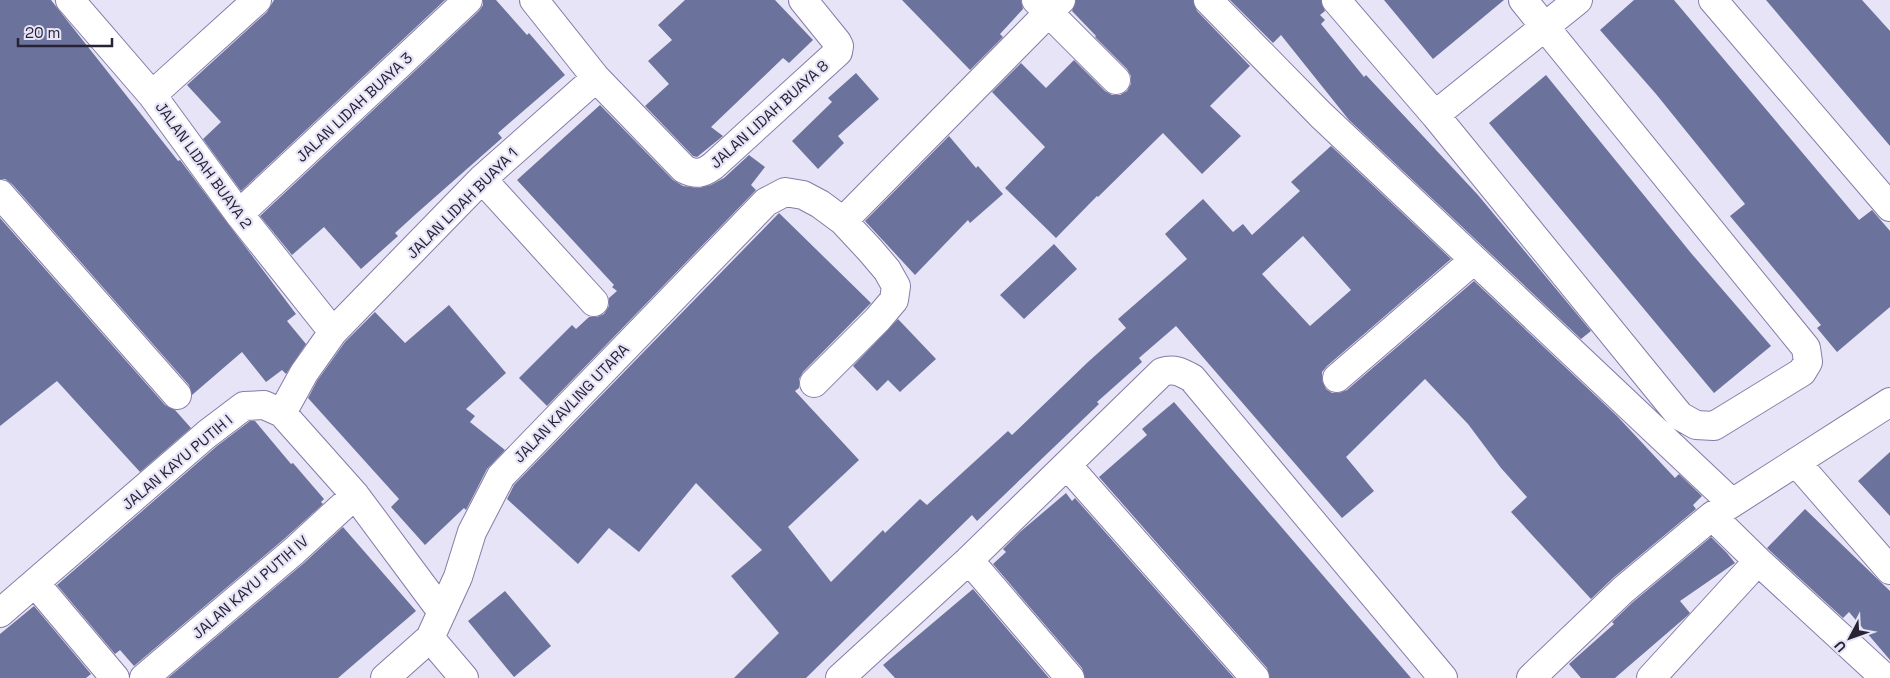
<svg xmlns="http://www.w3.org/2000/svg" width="1890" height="678" font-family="'Space Grotesk',sans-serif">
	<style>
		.building { fill: #6b739d; fill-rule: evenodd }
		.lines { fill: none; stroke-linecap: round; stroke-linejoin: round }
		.minor-casing { stroke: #857ba6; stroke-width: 30 }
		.minor { stroke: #fff; stroke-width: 28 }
		.labels { text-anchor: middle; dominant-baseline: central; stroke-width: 4.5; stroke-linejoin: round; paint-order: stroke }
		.street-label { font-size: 15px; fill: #272234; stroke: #e8e4f7 }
	</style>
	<rect width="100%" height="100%" fill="#e8e4f7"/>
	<path class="building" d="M0,0H51L178,161L180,160L296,314L287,321L306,344L286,374L282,370L266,382L242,352L192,395L189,385L12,184L5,179H0Z
		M274,0H445L241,191L203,139L221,122L187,85L267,12Z
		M483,0H496L527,35L529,33L565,75L498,133L502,138L417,213L395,233L398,236L361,269L324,227L292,255L260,216L479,11L483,5Z
		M685,0H775L813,40L789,63L783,58L711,127L723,136L697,157L693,156L645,106L669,84L648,61L672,40L658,25Z
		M902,0H1021L1023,9L1000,34L1003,37L970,70Z
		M1076,0H1193L1197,11L1250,66L1210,106L1241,136L1202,174L1163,133L1098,197L1097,196L1056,238L1005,188L1045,147L992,92L1021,63L1046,88L1074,60L1105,91L1112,95H1120L1127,91L1131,84V76L1127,69L1095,37L1096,36L1072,11Z
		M1230,0H1321L1325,11L1320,15L1325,20L1321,24L1364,77L1366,75L1478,195L1591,331L1581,339L1349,120L1281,35L1273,43Z
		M1384,0H1504L1433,59Z
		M1634,0H1674L1859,220L1872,210L1890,231V307L1837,352L1817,328L1821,325L1730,216L1745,204L1656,94L1600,30Z
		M1766,0H1862L1890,31V146Z
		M856,73L879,99L838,136L844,143L818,169L792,141L832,102L828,98Z
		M1546,75L1691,253L1771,346L1714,393L1489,123Z
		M600,105L673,180L683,186L699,188L711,185L724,178L749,155L765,167L751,185L756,190L547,406L519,378L572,325L576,329L589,317H597L604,314L609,306V298L617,291L612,287L614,285L517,180Z
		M949,136L976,168L978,166L1003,194L970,223L968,220L915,275L865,221Z
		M1331,146L1451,259L1327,366L1322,372V380L1326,389L1332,393H1339L1347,390L1474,281L1617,416L1675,478L1679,474L1702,496L1693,505L1696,509L1613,578L1591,599L1511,512L1527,497L1501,468L1468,424L1425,379L1346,457L1374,491L1342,518L1176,326L1139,358L1142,362L1097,402L1099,404L977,521L972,515L806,678H734L779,633L731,576L762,550L696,483L639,552L609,528L578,564L507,499L514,485L779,213L871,303L803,372L799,379V388L795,391L859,460L788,527L831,582L883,530L885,533L920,499L927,505L1008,431L1012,435L1088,362L1126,328L1118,319L1187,259L1165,234L1203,199L1233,232L1243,224L1252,235L1300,191L1291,182ZM1303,236L1351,290L1310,326L1262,274Z
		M0,218L165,405L175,410L191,428L140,472L57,381L0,426Z
		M1054,244L1077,269L1024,319L1000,295Z
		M449,305L506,373L466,409L475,416L470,422L505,450L487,469L466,510L464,508L425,545L391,507L399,499L308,398L317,381L345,342L375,312L405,343Z
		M898,319L936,359L900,392L888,380L877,391L853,366Z
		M1174,402L1411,678H1270L1267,668L1099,477L1147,435L1142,429Z
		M250,421H255L291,464L293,463L324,499L321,502L323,504L284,539L134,666L120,650L115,654L57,585L217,446Z
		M1890,452V516L1858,481Z
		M1066,493L1072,501L1075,498L1234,678H1085L1082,668L993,564L1006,552L1003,549L1020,532Z
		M1805,509L1890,591V660L1849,612L1843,618L1767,548Z
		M343,527L416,611L338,678H168L304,563Z
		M1711,537L1727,553L1735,563L1680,601L1690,613L1687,616L1615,678H1581L1569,664L1614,624L1612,622L1633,602Z
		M973,589L1049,678H895L883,665Z
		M505,591L551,646L514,677L468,621Z
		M34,606L91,674L86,678H0V634Z"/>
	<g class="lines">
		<g class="minor-casing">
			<path id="minor" d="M70,0L152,95L239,214L333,332
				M534,0L596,78L684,169C696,175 702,174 713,166L838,52L839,46L837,42L803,0
				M1036,0L1116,80
				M1208,0L1321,115L1732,503
				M1336,0L1435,115L1578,0
				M1713,0L1890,207
				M152,95L257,0
				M1435,115L1680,416L1696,425L1714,426L1802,372L1808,362L1806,348L1523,0
				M482,179L594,302
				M0,194L177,395
				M239,214L468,0
				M843,221L1061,0
				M1337,378L1474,260
				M282,413L304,373L333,332L482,179L596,78
				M1796,462L1890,570
				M1067,465L1255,678
				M1712,516L1758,561L1885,678
				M969,560L1070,678
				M35,583L115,678
				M0,613L207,434L244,406L264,405L282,413L355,495L442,612
				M430,638L464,678
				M144,678L294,551L355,495
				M385,678L430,638L458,577L472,532L501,476L766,202L785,192L803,195L820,204L843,221L870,250L887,270L896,286L894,300L878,319L814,383
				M840,678L969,560L1162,372C1174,368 1181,372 1192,378L1443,678
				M1531,678L1623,590L1712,516L1890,402
				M1651,678L1758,561"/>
		</g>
		<use href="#minor" class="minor"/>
	</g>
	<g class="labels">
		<g class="street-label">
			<text transform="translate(354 107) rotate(-43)">JALAN LIDAH BUAYA 3</text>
			<text transform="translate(769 114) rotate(-42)">JALAN LIDAH BUAYA 8</text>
			<text transform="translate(204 165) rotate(54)">JALAN LIDAH BUAYA 2</text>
			<text transform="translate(462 203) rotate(-45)">JALAN LIDAH BUAYA 1</text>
			<text transform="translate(571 403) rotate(-46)">JALAN KAVLING UTARA</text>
			<text transform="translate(177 462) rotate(-40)">JALAN KAYU PUTIH I</text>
			<text transform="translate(250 587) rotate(-41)">JALAN KAYU PUTIH IV</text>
		</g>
	</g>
	<g transform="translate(1850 638) rotate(229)" stroke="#e8e4f7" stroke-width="4" paint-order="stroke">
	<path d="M0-4L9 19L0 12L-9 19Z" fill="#272234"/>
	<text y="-8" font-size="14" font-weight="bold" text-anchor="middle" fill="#272234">U</text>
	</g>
	<path d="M18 38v8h94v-8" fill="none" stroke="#272234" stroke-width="2.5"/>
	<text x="25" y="38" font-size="15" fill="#272234" stroke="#e8e4f7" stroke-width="4" paint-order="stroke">20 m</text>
</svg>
